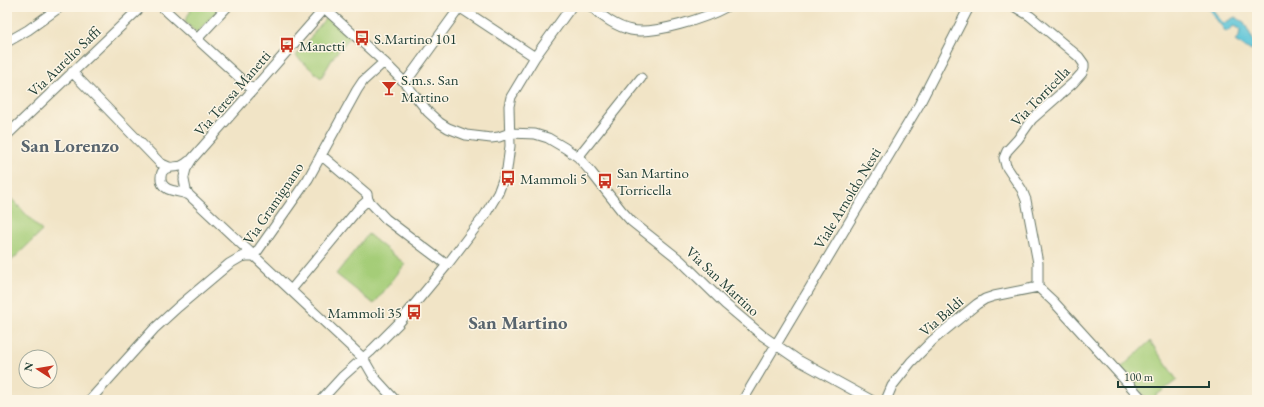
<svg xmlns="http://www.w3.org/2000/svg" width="1264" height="407" font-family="'EB Garamond',serif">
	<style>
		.green { fill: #a5cd78; stroke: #628556 }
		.water { fill: #5bc4d8; stroke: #3d8086 }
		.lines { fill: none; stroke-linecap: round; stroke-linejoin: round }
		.minor-casing { stroke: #687767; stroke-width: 11 }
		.minor { stroke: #fff; stroke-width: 9 }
		.labels { text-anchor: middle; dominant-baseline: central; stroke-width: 3; stroke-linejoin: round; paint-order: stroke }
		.poi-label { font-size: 15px; fill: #1f3d34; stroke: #fcf5e5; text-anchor: start }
		.street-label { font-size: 15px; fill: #1f3d34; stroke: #fcf5e5 }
		.district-label { font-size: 19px; font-weight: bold; fill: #59656e; stroke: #fcf5e5 }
	</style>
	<rect width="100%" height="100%" fill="#fcf5e5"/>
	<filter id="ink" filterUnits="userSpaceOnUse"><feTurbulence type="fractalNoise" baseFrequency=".025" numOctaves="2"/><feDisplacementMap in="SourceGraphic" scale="8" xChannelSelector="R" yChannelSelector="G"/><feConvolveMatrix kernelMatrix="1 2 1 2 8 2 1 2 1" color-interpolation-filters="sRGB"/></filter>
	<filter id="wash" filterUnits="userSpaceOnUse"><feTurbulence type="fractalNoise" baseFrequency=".012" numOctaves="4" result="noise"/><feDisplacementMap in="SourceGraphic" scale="16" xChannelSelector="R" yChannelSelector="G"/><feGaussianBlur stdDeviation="0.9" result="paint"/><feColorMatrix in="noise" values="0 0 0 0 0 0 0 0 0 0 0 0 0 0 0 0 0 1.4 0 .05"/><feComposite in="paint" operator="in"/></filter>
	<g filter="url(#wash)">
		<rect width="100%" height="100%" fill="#f1e4c6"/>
		<path class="green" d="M187,7H220L197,33L185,22L188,15L191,11Z
			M327,16L351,36L334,56L321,78L296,56Z
			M7,194L42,231L7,265Z
			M368,234L405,264L374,304L336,274Z
			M1150,341L1177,380L1150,400H1148L1120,369Z"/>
		<path class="water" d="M1207,7H1211L1221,21L1224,23L1235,17L1244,22L1253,40L1257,43V51L1246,48L1235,41L1239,37L1240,30L1234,26L1226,32Z"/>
	</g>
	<g filter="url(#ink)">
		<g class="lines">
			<g class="minor-casing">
				<path id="minor" d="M162,7L253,90
					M323,7L384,62L405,83L428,112L440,123L448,128L466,135L491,138L499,137L510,133L535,134L548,138L565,148L578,157L591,172L621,210L631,221L680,260L725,304L763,336L798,360L871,400
					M459,7L535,57
					M592,7C602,17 617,27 631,30C654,35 706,18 726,7
					M1015,7L1030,16L1079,57L1084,64V67L1082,73L1073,83L1032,119L1018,139L1007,151L1004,158L1006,166L1022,190L1026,200L1038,263V287L1053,301L1143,400
					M197,39L227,7
					M7,42L28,30L60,7
					M72,72L160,163L169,167
					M405,83L460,7
					M7,135L141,7
					M321,155L367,194L368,200L386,219L447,265
					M578,157L641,78
					M184,177L186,169L192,159L326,7
					M184,180L186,190L189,195L363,358L374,377L395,400
					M189,195C181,191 174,192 168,189C164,187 161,184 161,179C160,165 173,168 181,166C184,165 187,163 189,161
					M254,256L308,179L357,90L363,81L384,62
					M291,290L359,208L368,200
					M90,400L154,329L178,307L229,264L241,257L246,256H254
					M321,400L343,376L370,352L399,323L447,265L485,215L498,193L507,169L510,146L509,106L511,97L535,57L571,7
					M743,400L919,105L969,7
					M886,400L892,386L911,362L933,340L977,304L985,299L994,296L1038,287"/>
			</g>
			<use href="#minor" class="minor"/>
		</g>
	</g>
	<defs>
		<g id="bus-bare" transform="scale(1.2)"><path d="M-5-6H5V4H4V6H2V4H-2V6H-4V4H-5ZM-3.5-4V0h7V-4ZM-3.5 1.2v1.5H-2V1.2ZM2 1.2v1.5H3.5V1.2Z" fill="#c8321e" stroke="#fcf5e5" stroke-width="2.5" paint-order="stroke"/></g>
		<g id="bar-bare" transform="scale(1.2)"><path d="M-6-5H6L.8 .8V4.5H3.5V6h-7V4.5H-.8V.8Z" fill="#c8321e" stroke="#fcf5e5" stroke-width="2.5" paint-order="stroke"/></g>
	</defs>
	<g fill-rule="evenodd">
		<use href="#bus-bare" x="362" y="38"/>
		<use href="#bus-bare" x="287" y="45"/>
		<use href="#bar-bare" x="389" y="88"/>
		<use href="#bus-bare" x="508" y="178"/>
		<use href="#bus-bare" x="605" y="181"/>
		<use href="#bus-bare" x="414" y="312"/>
	</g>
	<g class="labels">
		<g class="poi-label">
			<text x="374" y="38">S.Martino 101</text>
			<text x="299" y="45">Manetti</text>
			<text x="401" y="79">S.m.s. San<tspan x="401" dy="17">Martino</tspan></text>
			<text x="617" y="172">San Martino<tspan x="617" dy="17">Torricella</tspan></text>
			<text x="520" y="178">Mammoli 5</text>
			<text x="402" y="312" text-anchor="end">Mammoli 35</text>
		</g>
		<g class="street-label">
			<text transform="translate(64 61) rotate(-44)">Via Aurelio Saffi</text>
			<text transform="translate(232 93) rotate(-49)">Via Teresa Manetti</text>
			<text transform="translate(1040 96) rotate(-46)">Via Torricella</text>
			<text transform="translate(847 198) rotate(-59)">Viale Arnoldo Nesti</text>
			<text transform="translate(273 203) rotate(-56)">Via Gramignano</text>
			<text transform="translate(723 281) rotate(43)">Via San Martino</text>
			<text transform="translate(941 316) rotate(-41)">Via Baldi</text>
		</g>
		<g class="district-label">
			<text x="70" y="145">San Lorenzo</text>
			<text x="518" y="322">San Martino</text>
		</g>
	</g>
	<rect width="1264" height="407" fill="none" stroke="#fcf5e5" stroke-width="24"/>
	<g transform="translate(38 369) rotate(282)"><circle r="19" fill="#fcf5e5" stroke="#a4ab9e"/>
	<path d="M0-3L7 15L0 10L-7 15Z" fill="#c8321e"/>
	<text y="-6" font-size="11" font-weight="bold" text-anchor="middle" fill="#1f3d34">N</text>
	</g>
	<path d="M1118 381v6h91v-6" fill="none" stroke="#1f3d34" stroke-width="2"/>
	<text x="1124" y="381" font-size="12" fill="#1f3d34" stroke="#fcf5e5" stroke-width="3" paint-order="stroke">100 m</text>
</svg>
